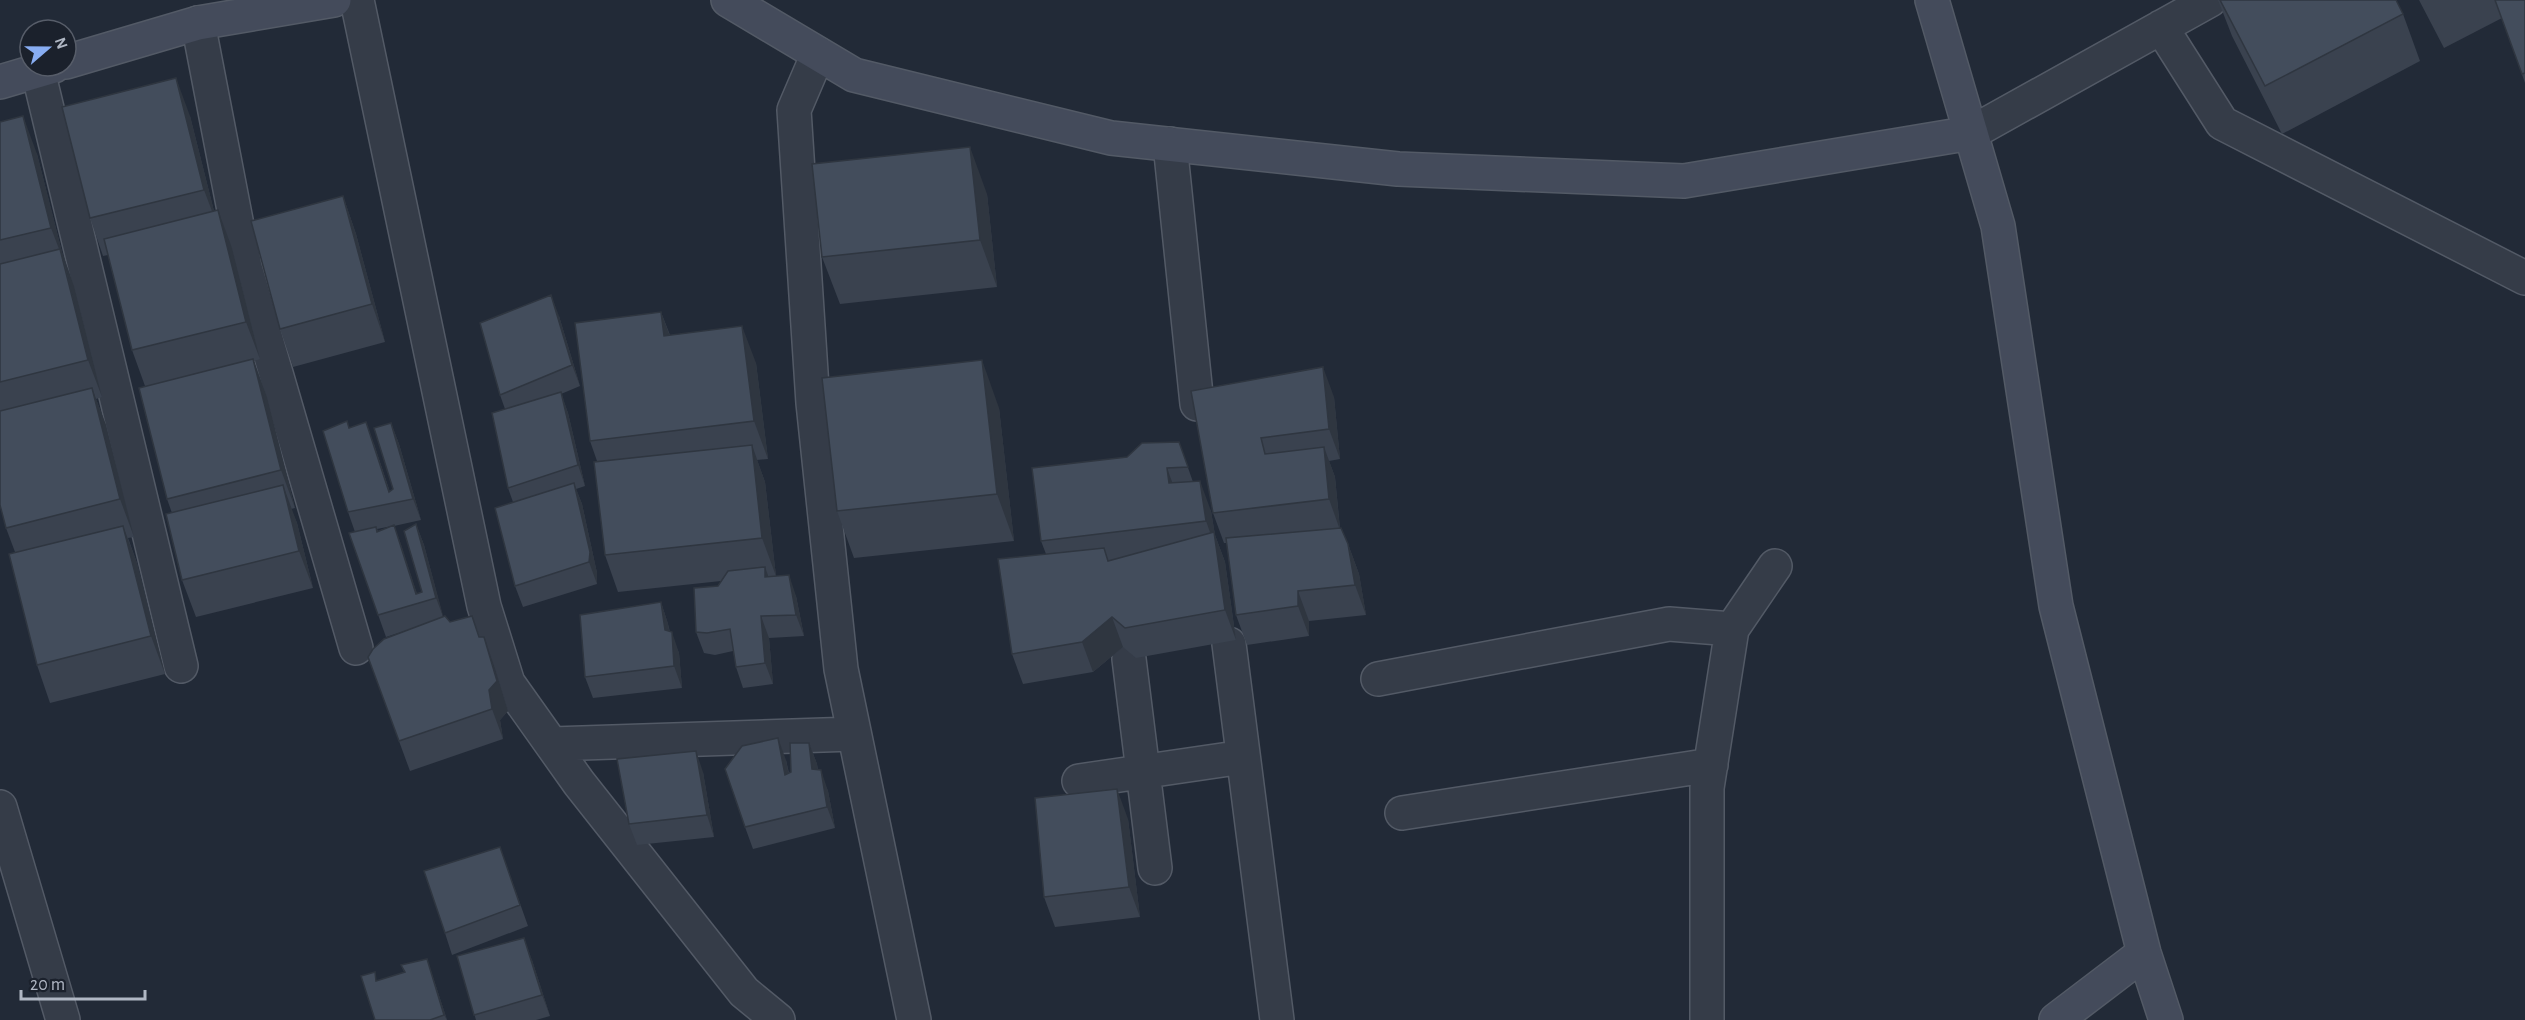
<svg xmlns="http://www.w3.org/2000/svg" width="2525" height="1020" font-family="'Alegreya Sans',sans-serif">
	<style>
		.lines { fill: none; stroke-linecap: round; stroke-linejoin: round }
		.street-casing { stroke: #535a66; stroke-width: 36 }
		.secondary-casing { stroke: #535a66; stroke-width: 36 }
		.street { stroke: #353c48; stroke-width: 33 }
		.secondary { stroke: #444b5b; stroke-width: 33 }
		.wall { fill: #3a424f; fill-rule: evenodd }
		.shaded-wall { fill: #2f3640 }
		.building { fill: #434d5c; stroke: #2f3640; stroke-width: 1.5 }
	</style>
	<rect width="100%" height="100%" fill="#222a37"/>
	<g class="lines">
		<g class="street-casing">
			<path id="street" d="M357,0L484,606L508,683L579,783L744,992L778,1020
				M198,23L245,267L356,648
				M2161,27L2222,123L2525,278
				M818,54L794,110L813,403L841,669L914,1020
				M38,71L181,666
				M1971,133L2210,0
				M1170,144L1197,404
				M1229,644L1277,1020
				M1129,659L1155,868
				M1378,679L1669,624L1732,629
				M552,744L854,734
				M1079,781L1243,757
				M0,807L63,1020
				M1402,813L1711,765
				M1707,1020V788L1732,629L1775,566"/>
		</g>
		<g class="secondary-casing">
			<path id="secondary" d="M728,0L854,75L1111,138L1398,169L1684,181L1971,133
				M1932,0L1998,226L2056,606L2144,953L2166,1020
				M66,62L198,23L334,0
				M0,82L54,66
				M2056,1020L2144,953"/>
		</g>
		<use href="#street" class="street"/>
		<use href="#secondary" class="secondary"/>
	</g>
	<path class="wall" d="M2218,0L2403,14L2420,61L2282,134L2232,36Z
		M2419,0H2525V83L2502,18L2444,48Z
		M190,116L214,211L232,248L260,359L254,361L267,397L295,508L291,509L297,523L313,588L196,617L182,580L172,513L167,499L145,386L132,350L108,255L103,256L90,218Z
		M0,122L37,154L62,252L74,286L102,397L96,399L106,425L134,537L128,538L137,563L165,674L50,703L37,665L15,552L6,528L0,505Z
		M987,194L997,287L840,304L822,257Z
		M343,196L356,234L385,342L293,367L280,329Z
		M661,312L670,335L756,363L768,459L757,460L765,482L776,576L796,596L804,636L769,638L773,684L743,688L736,667L733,651L715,655L704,653L696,632L718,586L721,581L618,592L605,555L597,461L590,441Z
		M559,316L580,386L561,394L568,413L585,486L576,489L582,504L597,573V584L523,607L515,586L513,502L508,488L505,409L500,395Z
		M1191,391L1334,397L1340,459L1329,461L1335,477L1340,528L1348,544L1359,574L1366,615L1309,621V636L1247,645L1236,615L1227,543H1224L1213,513Z
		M999,408L1014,541L854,558L837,511Z
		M391,423L399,444L421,520L394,526L417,594L422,592L416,524L424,545L443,617L450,622L472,616L480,637H484L495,668L508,711L500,720L503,739L410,771L368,657L411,629L386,637L349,533L355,532L348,512L374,444L390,492L393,489ZM392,526L378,531L377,529Z
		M1179,442L1193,482L1211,511L1215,535L1225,562L1236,640L1136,658L1123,647L1093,672L1023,684L1012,654L1046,554L1041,541L1127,457Z
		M661,602L668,624L670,632L679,653L682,688L593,698L585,677Z
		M809,743L817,764L818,770L828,791L835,828L753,849L745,827L786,760L789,773L791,772Z
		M703,772L714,837L637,845L629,824Z
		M1128,819L1140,917L1055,927L1044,897Z
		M500,847L528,926L452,955L445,933Z
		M457,956L532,960L550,1016L536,1020H476Z
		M427,959L447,1020H375L378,981L404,972L401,965Z"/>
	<path class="shaded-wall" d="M176,78L190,116L218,227L204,190Z
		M23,116L37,154L62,252L74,286L102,397L88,360L64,262L51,228Z
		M970,147L987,194L997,287L980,240Z
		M343,196L356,234L385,342L372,304Z
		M218,210L232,248L260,359L246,322Z
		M551,295L559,316L580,386L572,365Z
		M661,312L675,350L664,336Z
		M742,326L756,363L768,459L754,421Z
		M253,359L267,397L295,508L281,470Z
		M982,360L999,408L1014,541L997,494Z
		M1323,367L1334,397L1340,459L1329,429Z
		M92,388L106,425L134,537L120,499Z
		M561,392L568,413L585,486L578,465Z
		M366,422L374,444L393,503Z
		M391,423L399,444L421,520L413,499Z
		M752,445L765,482L776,576L762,538Z
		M1324,447L1335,477L1340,530L1329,499Z
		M1167,468L1178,498L1169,483Z
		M1200,481L1211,511L1215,535L1225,562L1236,640L1225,610L1216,549L1206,521Z
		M574,483L582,504L597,573V584L589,562Z
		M283,485L297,523L313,588L299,551Z
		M416,524L424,545L444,619L436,598Z
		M394,525L402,547L420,603H419Z
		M123,526L137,563L165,674L151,636Z
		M1348,544L1359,574L1366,615L1355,585Z
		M765,567L773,589L765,577Z
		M789,575L796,596L804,636L796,615Z
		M1298,591L1309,621V636L1298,606Z
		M661,602L668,624L673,652L665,630Z
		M761,616L769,638L773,684L765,663Z
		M1112,617L1123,647L1093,672L1082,642Z
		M672,632L679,653L682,688L674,666Z
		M484,637L495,668L508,711L500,720L503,739L492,709L489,690Z
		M778,738L786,760L793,797L785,775Z
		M809,743L817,764L820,791L812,769Z
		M696,751L703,772L714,837L707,815Z
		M821,770L828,791L835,828L827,807Z
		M1117,789L1128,819L1140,917L1129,887Z
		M524,938L532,960L550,1016L542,995Z
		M427,959L434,980L447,1020L444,1015Z"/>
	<path class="building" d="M2220,0H2396L2403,14L2265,86Z
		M2495,0H2525V73L2522,74Z
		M176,78L204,190L90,218L62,107Z
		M23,116L51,228L0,240V122Z
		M970,147L980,240L822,257L812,164Z
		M343,196L372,304L280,329L251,221Z
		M218,210L246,322L132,350L104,239Z
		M60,249L88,360L0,382V264Z
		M551,295L572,365L500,395L480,323Z
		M661,312L664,336L742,326L754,421L590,441L575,323Z
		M253,359L281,470L167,499L139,388Z
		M982,360L997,494L837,511L822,378Z
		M1323,367L1329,429L1261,438L1265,454L1324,447L1329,499L1213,513L1191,391Z
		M92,388L120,499L6,528L0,505V411Z
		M561,392L578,465L508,488L492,413Z
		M347,421L349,428L366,422L389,492L393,489L374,428L391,423L413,499L348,512L323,431Z
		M1179,442L1188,467L1167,468L1169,483L1200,481L1206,521L1041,541L1032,468L1127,457L1142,443Z
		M752,445L762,538L605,555L594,462Z
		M574,483L590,552L589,562L515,586L495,508Z
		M283,485L299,551L182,580L166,514Z
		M416,524L436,598L378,615L349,533L376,527L377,532L394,525L416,594L422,592L404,531Z
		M123,526L151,636L37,665L9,554Z
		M1341,528L1348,544L1355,585L1298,591V606L1236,615L1226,538Z
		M1214,532L1225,610L1125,628L1112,617L1082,642L1012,654L998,559L1104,548L1108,561Z
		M765,567V577L789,575L796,615L761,616L765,663L736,667L730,629L707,633L696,632L694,588L718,586L728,571Z
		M661,602L665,630L672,632L674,666L585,677L580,615Z
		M445,616L450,622L472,616L479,637H484L497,681L489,690L492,709L399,741L368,657L373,649L384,639Z
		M778,738L785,775L791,772L790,743H809L812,769L821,770L827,807L745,827L725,769L742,746Z
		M696,751L707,815L629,824L617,759Z
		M1117,789L1129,887L1044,897L1035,798Z
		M500,847L520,905L445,933L424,871Z
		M524,938L542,995L474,1015L457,956Z
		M427,959L444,1015L430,1020H375L361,976L375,972L376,981L405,972L401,965Z"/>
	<g transform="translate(48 48) rotate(70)"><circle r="28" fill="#1b212c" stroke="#575d69" stroke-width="1.5"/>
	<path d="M0-4.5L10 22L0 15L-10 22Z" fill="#88adf2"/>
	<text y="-9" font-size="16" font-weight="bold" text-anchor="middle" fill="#b0b7c4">N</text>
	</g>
	<path d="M21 990v9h124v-9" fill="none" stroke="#b0b7c4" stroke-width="3"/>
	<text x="30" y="990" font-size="18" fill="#b0b7c4" stroke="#1b212c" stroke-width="4.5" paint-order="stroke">20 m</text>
</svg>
